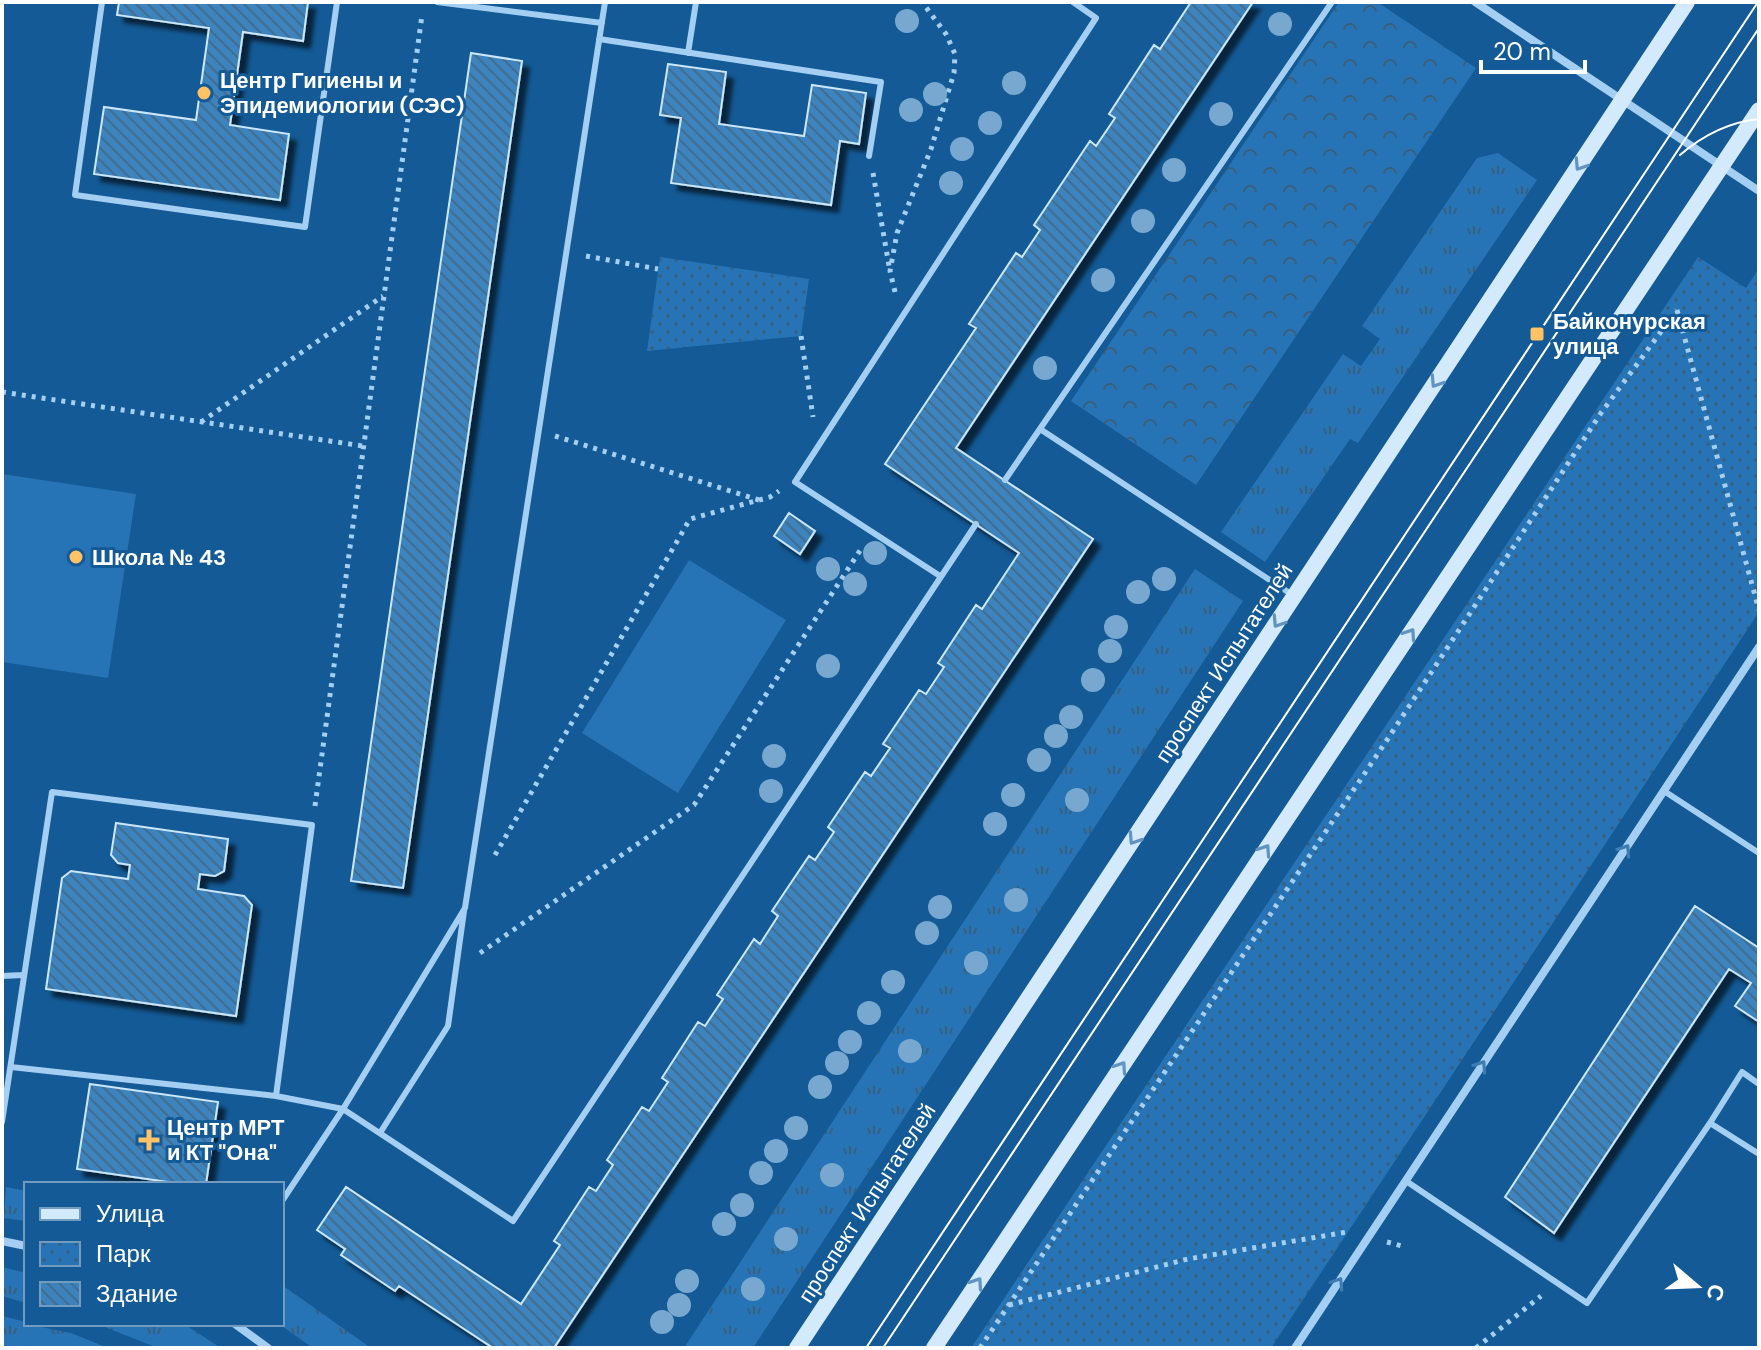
<svg xmlns="http://www.w3.org/2000/svg" width="1761" height="1350" font-family="'DM Sans',sans-serif">
	<style>
		.grass { fill: url(#grass-tufts) }
		.forest { fill: url(#forest-crowns) }
		.park { fill: url(#park-dots) }
		.pitch { fill: #2674b5 }
		.building { fill: url(#building-back-hatch); stroke: #cbe7fd; stroke-width: 2; filter: url(#shadow) }
		.lines { fill: none; stroke-linecap: round; stroke-linejoin: round }
		.path { stroke: #a4cff3; stroke-width: 5; stroke-dasharray: 4 6; stroke-linecap: butt }
		.lane { stroke: #a4cff3; stroke-width: 6 }
		.street { stroke: #a4cff3; stroke-width: 8 }
		.secondary { stroke: #d3e9fc; stroke-width: 16 }
		.tram { stroke: #fff; stroke-width: 2 }
		.tree { fill: #78a8cf }
		.oneway { stroke: #6093bf }
		.oneway2 { stroke: #3e7db2 }
		.poi-dot { fill: #ffc365; stroke: #135a96; stroke-width: 3 }
		.labels { text-anchor: middle; dominant-baseline: central; stroke-width: 6; stroke-linejoin: round; paint-order: stroke }
		.poi-label { font-size: 22px; font-weight: bold; fill: #fff; stroke: #135a96; text-anchor: start }
		.street-label { font-size: 22px; fill: #fff; stroke: #135a96 }
	</style>
	<defs>
		<pattern id="grass-tufts" width="24" height="20" patternUnits="userSpaceOnUse" patternTransform="scale(2)"><rect width="24" height="20" fill="#2674b5"/><path d="M3 7l-1-3M5 7V3M7 7l1-3M15 17l-1-3M17 17v-4M19 17l1-3" fill="none" stroke="#3b5e7b"/></pattern>
		<pattern id="forest-crowns" width="20" height="18" patternUnits="userSpaceOnUse" patternTransform="scale(2)"><rect width="20" height="18" fill="#2674b5"/><path d="M2 6a3 3 0 1 1 6 0M12 15a3 3 0 1 1 6 0" fill="none" stroke="#3b5e7b"/></pattern>
		<pattern id="park-dots" width="8" height="8" patternUnits="userSpaceOnUse" patternTransform="scale(2)"><rect width="8" height="8" fill="#2674b5"/><path d="M2 2h.1M6 6h.1" fill="none" stroke="#3b5e7b" stroke-width="1.8" stroke-linecap="round"/></pattern>
		<pattern id="building-back-hatch" width="6" height="6" patternUnits="userSpaceOnUse" patternTransform="scale(2)"><rect width="6" height="6" fill="#3c83be"/><path d="M-1 5l2 2M0 0l6 6M5-1l2 2" fill="none" stroke="#426d90"/></pattern>
		<filter id="shadow"><feDropShadow dx="7" dy="7" stdDeviation="2" flood-color="#0009"/></filter>
	</defs>
	<rect width="100%" height="100%" fill="#135a96"/>
	<path class="grass" d="M1498,153L1537,180L1358,443L1350,439L1265,562L1221,532L1343,354L1361,366L1380,339L1362,326L1477,158Z
		M1195,569L1243,601L753,1348H684Z
		M6,1187L26,1191V1221L4,1218Z
		M2,1267L26,1273V1303L2,1296Z
		M282,1285L371,1348H313L279,1324H282Z
		M2,1316L26,1322V1324L71,1333L108,1348H2Z
		M97,1324H184L221,1348H158Z"/>
	<path class="forest" d="M1339,2H1377L1476,68L1196,485L1071,401Z"/>
	<path class="park" d="M660,257L809,279L801,336L647,351Z
		M1698,257L1746,288L1759,268V612L1271,1348H971Z"/>
	<path class="pitch" d="M2,474L136,494L108,678L2,662Z
		M689,560L786,620L678,793L582,733Z"/>
	<path class="building" d="M119,2H308L303,41L243,32L230,125L289,134L280,200L94,174L104,107L196,120L209,28L117,15Z
		M1191,2H1253L956,448L1093,539L554,1348H493L399,1286L395,1291L341,1255L345,1249L317,1230L346,1187L521,1304L560,1245L554,1241L589,1187L596,1191L613,1165L607,1160L642,1107L649,1111L668,1082L662,1078L698,1022L705,1026L723,999L717,995L754,939L760,944L778,916L772,911L809,856L815,860L834,832L828,827L865,772L871,776L890,748L883,744L919,690L926,694L944,667L938,663L976,605L982,609L1019,553L885,464L976,328L969,324L1016,253L1022,257L1040,230L1034,225L1090,141L1096,146L1115,118L1109,114L1154,45L1160,49Z
		M1191,2H1253L956,448L1093,539L554,1348H493L399,1286L395,1291L341,1255L345,1249L317,1230L346,1187L521,1304L560,1245L554,1241L589,1187L596,1191L613,1165L607,1160L642,1107L649,1111L668,1082L662,1078L698,1022L705,1026L723,999L717,995L754,939L760,944L778,916L772,911L809,856L815,860L834,832L828,827L865,772L871,776L890,748L883,744L919,690L926,694L944,667L938,663L976,605L982,609L1019,553L885,464L976,328L969,324L1016,253L1022,257L1040,230L1034,225L1090,141L1096,146L1115,118L1109,114L1154,45L1160,49Z
		M471,53L522,61L403,888L351,881Z
		M668,64L726,72L719,124L804,136L812,85L866,93L859,144L840,141L831,205L671,183L681,118L660,115Z
		M789,513L815,531L800,554L774,536Z
		M116,823L228,839L224,871L215,876L200,874L198,889L244,896L252,905L236,1016L46,989L62,878L71,871L128,879L130,865L118,863L111,855Z
		M1695,906L1759,948V1022L1735,1006L1751,983L1729,969L1554,1233L1505,1197Z
		M90,1084L218,1102L206,1184H182L77,1169Z"/>
	<g class="lines">
		<path class="path" d="M873,173L889,266
			M586,256L658,269
			M895,292L890,271L897,233L931,149L954,73L955,54L946,34L922,2
			M1677,310L1759,610
			M801,336L813,417
			M2,392L363,446
			M201,422L383,296
			M555,436L759,500
			M315,806L422,15
			M495,855L690,519L770,497L779,491
			M480,953L694,805L861,549
			M1387,1242L1402,1246
			M1009,1305L1188,1259L1347,1232
			M980,1348L1387,740L1601,413L1677,310
			M1476,1348L1541,1296"/>
		<path class="lane" d="M102,2L75,195L305,227L337,2
			M437,2L602,23
			M599,39L881,82L869,156
			M688,53L696,2
			M1040,429L1291,594
			M1005,480L1332,2
			M940,576L795,482L1096,18L1073,2
			M1664,791L1759,853
			M2,976L23,975
			M11,1067L276,1096L343,1109L513,1221L976,524
			M2,1122L52,792L312,825L276,1096
			M1710,1123L1759,1154
			M380,1133L448,1026L464,911
			M1406,1181L1587,1303L1710,1123L1742,1072L1759,1084
			M282,1201L343,1109L465,908L605,2"/>
		<path class="street" d="M1475,2L1759,191
			M2,1241L26,1246
			M235,1324L268,1348
			M1295,1348L1759,647"/>
		<path class="secondary" d="M797,1348L1687,2
			M934,1348L1759,110"/>
		<path class="tram" d="M1680,155C1702,136 1730,122 1759,119
			M866,1348L1758,2
			M883,1348L1759,28"/>
	</g>
	<g class="tree">
		<circle cx="907" cy="21" r="12"/>
		<circle cx="1280" cy="24" r="12"/>
		<circle cx="1014" cy="83" r="12"/>
		<circle cx="935" cy="94" r="12"/>
		<circle cx="911" cy="110" r="12"/>
		<circle cx="1221" cy="114" r="12"/>
		<circle cx="990" cy="123" r="12"/>
		<circle cx="962" cy="149" r="12"/>
		<circle cx="1174" cy="170" r="12"/>
		<circle cx="951" cy="183" r="12"/>
		<circle cx="1143" cy="221" r="12"/>
		<circle cx="1103" cy="280" r="12"/>
		<circle cx="1045" cy="368" r="12"/>
		<circle cx="875" cy="553" r="12"/>
		<circle cx="828" cy="569" r="12"/>
		<circle cx="1164" cy="579" r="12"/>
		<circle cx="855" cy="584" r="12"/>
		<circle cx="1138" cy="592" r="12"/>
		<circle cx="1116" cy="627" r="12"/>
		<circle cx="1110" cy="651" r="12"/>
		<circle cx="828" cy="666" r="12"/>
		<circle cx="1093" cy="680" r="12"/>
		<circle cx="1071" cy="717" r="12"/>
		<circle cx="1056" cy="736" r="12"/>
		<circle cx="774" cy="756" r="12"/>
		<circle cx="1039" cy="760" r="12"/>
		<circle cx="771" cy="791" r="12"/>
		<circle cx="1013" cy="795" r="12"/>
		<circle cx="1077" cy="800" r="12"/>
		<circle cx="995" cy="824" r="12"/>
		<circle cx="1016" cy="900" r="12"/>
		<circle cx="940" cy="907" r="12"/>
		<circle cx="927" cy="933" r="12"/>
		<circle cx="976" cy="963" r="12"/>
		<circle cx="893" cy="982" r="12"/>
		<circle cx="869" cy="1013" r="12"/>
		<circle cx="850" cy="1042" r="12"/>
		<circle cx="910" cy="1051" r="12"/>
		<circle cx="837" cy="1063" r="12"/>
		<circle cx="820" cy="1087" r="12"/>
		<circle cx="796" cy="1128" r="12"/>
		<circle cx="776" cy="1151" r="12"/>
		<circle cx="761" cy="1173" r="12"/>
		<circle cx="832" cy="1175" r="12"/>
		<circle cx="742" cy="1205" r="12"/>
		<circle cx="724" cy="1224" r="12"/>
		<circle cx="786" cy="1239" r="12"/>
		<circle cx="687" cy="1281" r="12"/>
		<circle cx="753" cy="1289" r="12"/>
		<circle cx="679" cy="1305" r="12"/>
		<circle cx="662" cy="1322" r="12"/>
	</g>
	<defs><path id="oneway-chevron" d="M-2-3.5L2.5 0L-2 3.5" fill="none" stroke-width="1.6" stroke-linecap="round" stroke-linejoin="round" transform="scale(2)"/></defs>
	<g class="oneway">
		<use href="#oneway-chevron" transform="translate(1580 165) rotate(123)"/>
		<use href="#oneway-chevron" transform="translate(1436 382) rotate(123)"/>
		<use href="#oneway-chevron" transform="translate(1278 622) rotate(123)"/>
		<use href="#oneway-chevron" transform="translate(1410 634) rotate(-56)"/>
		<use href="#oneway-chevron" transform="translate(1134 839) rotate(123)"/>
		<use href="#oneway-chevron" transform="translate(1265 850) rotate(-56)"/>
		<use href="#oneway-chevron" transform="translate(1121 1067) rotate(-56)"/>
		<use href="#oneway-chevron" transform="translate(977 1283) rotate(-56)"/>
	</g>
	<g class="oneway2">
		<use href="#oneway-chevron" transform="translate(1625 850) rotate(-56)"/>
		<use href="#oneway-chevron" transform="translate(1481 1066) rotate(-56)"/>
		<use href="#oneway-chevron" transform="translate(1338 1283) rotate(-57)"/>
	</g>
	<g class="poi-dot">
		<circle cx="204" cy="93" r="8"/>
		<rect x="1529" y="326" width="16" height="16" rx="4"/>
		<circle cx="76" cy="557" r="8"/>
		<path d="M145 1128h8v8h8v8h-8v8h-8v-8h-8v-8h8z"/>
	</g>
	<g class="labels">
		<g class="poi-label">
			<text x="220" y="80">Центр Гигиены и<tspan x="220" dy="25">Эпидемиологии (СЭС)</tspan></text>
			<text x="1553" y="321">Байконурская<tspan x="1553" dy="25">улица</tspan></text>
			<text x="92" y="557">Школа № 43</text>
			<text x="167" y="1127">Центр МРТ<tspan x="167" dy="25">и КТ "Она"</tspan></text>
		</g>
		<g class="street-label">
			<text transform="translate(1224 663) rotate(-57)">проспект Испытателей</text>
			<text transform="translate(867 1203) rotate(-57)">проспект Испытателей</text>
		</g>
	</g>
	<rect width="1761" height="1350" fill="none" stroke="#ffffff" stroke-width="8"/>
	<rect x="24" y="1182" width="260" height="144" fill="#135a96" stroke="#719cc0" stroke-width="2"/>
	<rect x="40" y="1208" width="40" height="12" fill="#d3e9fc" stroke="#719cc0" stroke-width="2"/>
	<text x="96" y="1222" font-size="24" fill="#ffffff">Улица</text>
	<rect x="40" y="1242" width="40" height="24" fill="url(#park-dots)" stroke="#719cc0" stroke-width="2"/>
	<text x="96" y="1262" font-size="24" fill="#ffffff">Парк</text>
	<rect x="40" y="1282" width="40" height="24" fill="url(#building-back-hatch)" stroke="#719cc0" stroke-width="2"/>
	<text x="96" y="1302" font-size="24" fill="#ffffff">Здание</text>
	<g transform="translate(1697 1286) rotate(109)" stroke="#135a96" stroke-width="6" paint-order="stroke">
	<path d="M0-6L14 30L0 20L-14 30Z" fill="#ffffff"/>
	<text y="-12" font-size="22" font-weight="bold" text-anchor="middle" fill="#ffffff">С</text>
	</g>
	<path d="M1481 60v12h104v-12" fill="none" stroke="#ffffff" stroke-width="4"/>
	<text x="1493" y="60" font-size="24" fill="#ffffff" stroke="#135a96" stroke-width="6" paint-order="stroke">20 m</text>
</svg>
